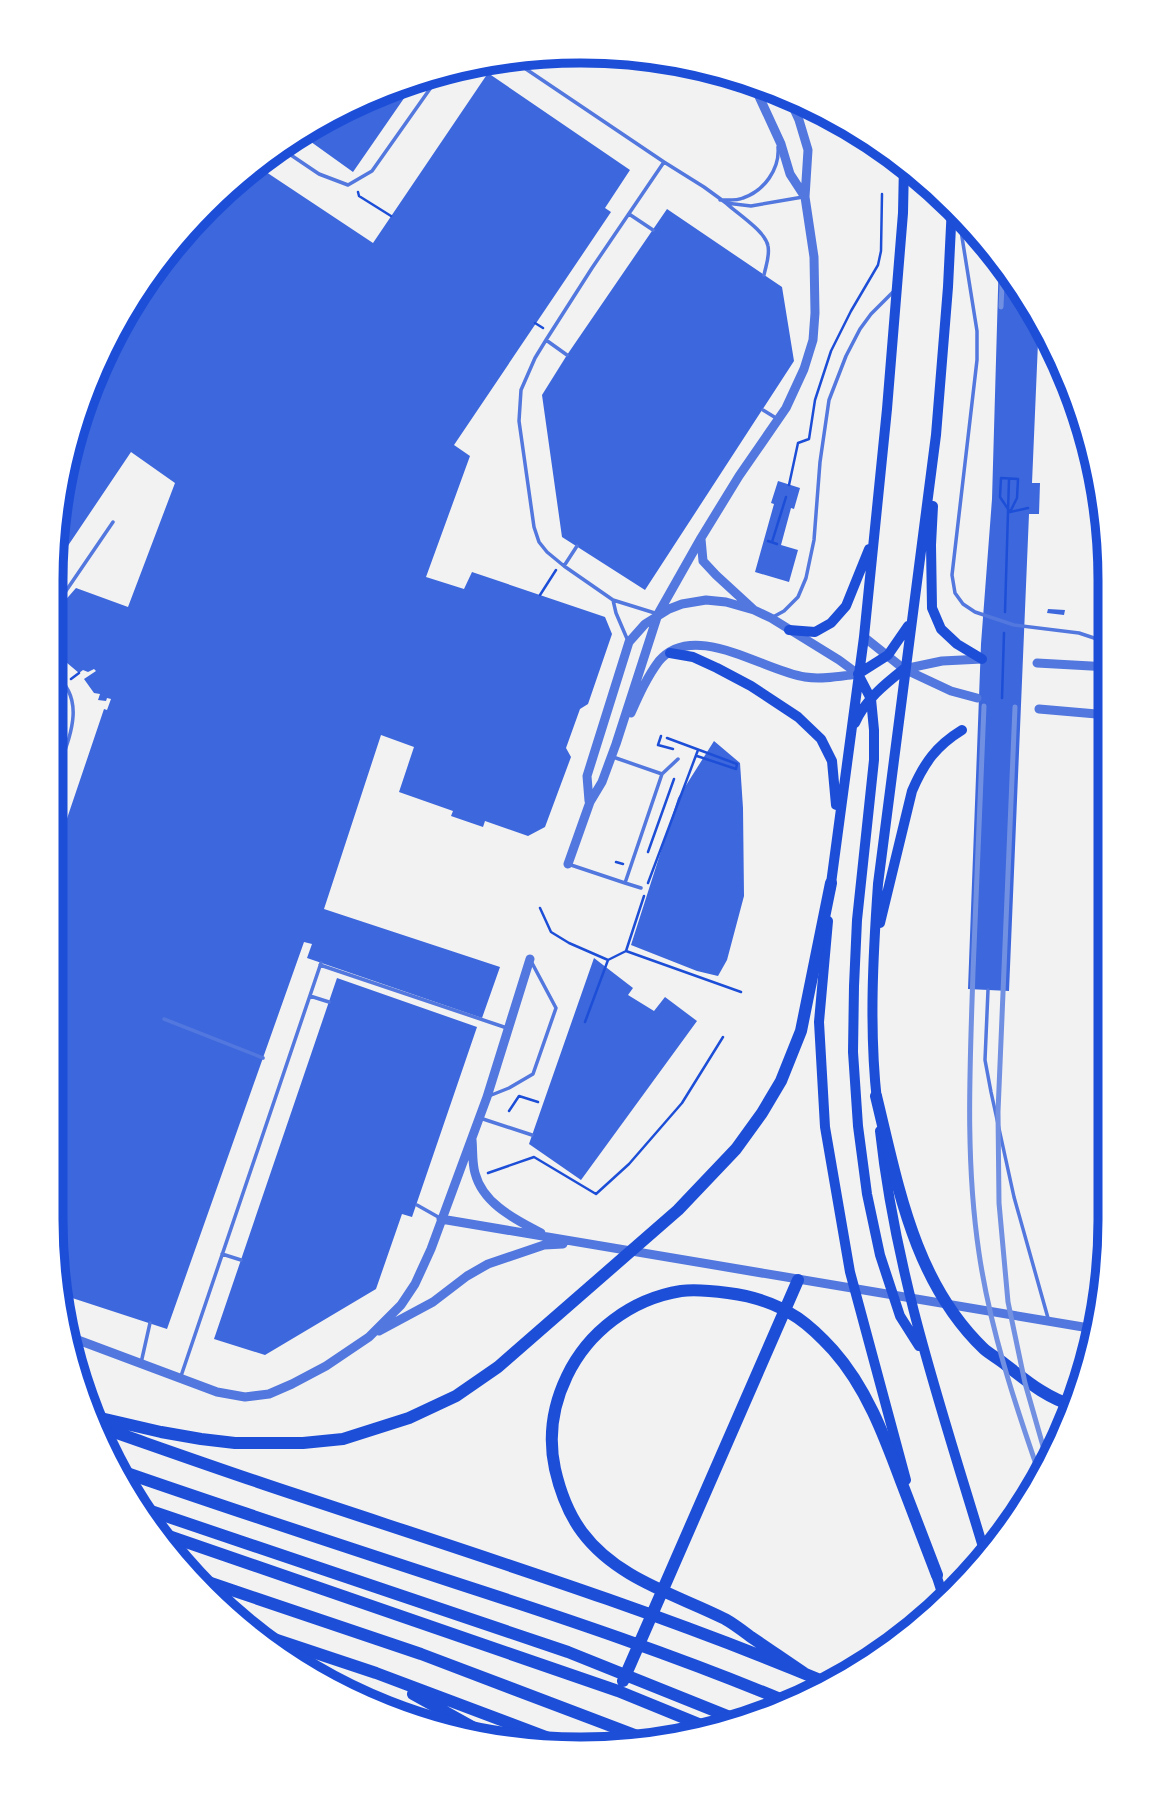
<svg xmlns="http://www.w3.org/2000/svg" width="1161" height="1800" font-family="Overpass,sans-serif">
	<style>
		.building { fill: #3d67dc }
		.lines { fill: none; stroke-linecap: round; stroke-linejoin: round }
		.path { stroke: #1d4ed8; stroke-width: 2.5 }
		.service { stroke: #5277de; stroke-width: 3.5 }
		.tertiary { stroke: #5277de; stroke-width: 9 }
		.primary { stroke: #1d4ed8; stroke-width: 10 }
		.motorway { stroke: #1d4ed8; stroke-width: 12 }
		.rail { stroke: #7290e2; stroke-width: 5 }
		.rim { fill: none; stroke: #1d4ed8; stroke-width: 9 }
	</style>
	<rect width="100%" height="100%" fill="#f2f2f2"/>
	<path class="building" d="M488,73L630,170L605,208L611,212L454,445L470,456L426,577L464,589L472,572L605,617L612,634L588,704L580,709L566,748L571,757L545,827L528,836L485,821L483,827L451,816L453,811L399,792L414,747L381,735L324,909L500,967L482,1018L307,958L312,944L304,942L167,1329L63,1295L51,1219L53,860L104,709L107,710L111,699L107,698L106,701L98,700L100,694L94,693L84,679L96,671L94,669L88,672L83,670L79,673L54,652L55,619L62,604L76,588L128,607L175,483L131,452L55,565V511L91,377L182,232L254,164L373,243Z
		M418,78L353,172L300,134L346,106Z
		M667,209L782,287L794,361L645,590L562,537L542,395L567,355Z
		M999,256L1039,319L1032,483H1040L1039,514H1029L1009,991L968,989L981,644L992,499Z
		M778,481L800,488L794,509L791,508L781,545L798,550L789,582L755,572L774,504L771,503Z
		M1048,609L1065,610L1064,615L1047,613Z
		M714,741L740,763L743,808L744,896L727,960L718,976L697,971L631,945L678,798Z
		M594,958L633,988L628,995L654,1011L665,997L697,1021L581,1180L529,1144Z
		M337,978L477,1027L412,1217L402,1214L376,1289L265,1355L214,1339Z"/>
	<g class="lines">
		<path class="path" d="M358,192L359,196L391,216
			M535,323L543,328
			M1001,478L1018,479L1017,498L1010,512L1000,497Z
			M789,485L798,443L809,439L815,400L831,351L851,311L878,265L881,251L882,194
			M1010,512L1028,508
			M768,541L777,544
			M772,542L786,497
			M540,595L556,570
			M1005,612L1009,479
			M71,679L79,673
			M1002,698L1004,633
			M661,736L658,745L673,749
			M667,738L737,764L736,769L697,756
			M648,852L674,779
			M616,862L623,864
			M648,883L698,750
			M540,908L551,932L569,943L608,960
			M626,951L741,992
			M585,1022L608,960L626,951L644,896
			M509,1111L519,1096L538,1102
			M488,1173L534,1157L596,1194L629,1164L682,1103L723,1037"/>
		<path class="service" d="M517,63L664,162L704,187L726,203L751,206L803,197
			M279,147L319,174L348,185L372,171L444,69
			M720,200C728,200 736,201 743,198C764,191 780,169 778,147
			M727,204C738,214 766,232 768,246C770,256 766,265 764,275
			M958,212L977,331V360L952,575L955,593L963,604L975,612L1014,625L1079,633L1109,643
			M629,214L653,230
			M546,340L567,355
			M763,410L776,418
			M564,566L577,546
			M613,600L616,613L628,641
			M55,607L113,522
			M658,614L613,600L564,566L547,552L539,542L534,527L519,421L521,390L535,358L546,340L592,268L664,162
			M773,617L784,611L798,597L806,578L814,540L820,462L829,400L846,356L860,329L871,314L893,292
			M662,774L678,759
			M54,781C65,746 91,702 54,674
			M568,864L625,883L662,774L613,757
			M625,883L641,888
			M320,965L507,1028
			M988,990L985,1060L991,1092L1014,1197L1048,1318
			M310,996L329,1002
			M164,1019L263,1058
			M489,1096L509,1088L533,1074L556,1008L532,963
			M480,1118L532,1135
			M417,1205L440,1218
			M222,1254L241,1260
			M141,1363L150,1323
			M180,1379L321,963"/>
		<path class="tertiary" d="M751,79L781,144L790,174L805,197
			M701,539L703,561L716,575L753,609
			M864,637L904,669L951,691L977,698
			M1037,663L1109,667
			M904,669L942,661L982,659
			M1039,709L1108,715
			M631,713C639,695 647,677 659,661C694,620 764,671 805,677C822,680 841,676 858,674
			M589,801L587,776L629,642L645,624L669,609L682,604L706,600L726,602L754,610L771,618L839,660L858,674
			M568,864L590,802L602,782L616,744L658,614L701,538L739,476L786,408L804,369L813,340L815,313L814,257L805,197L808,150L799,120L788,96
			M472,1140C473,1150 472,1163 475,1173C483,1204 515,1219 541,1233
			M441,1219L1095,1329
			M379,1331L433,1302L467,1276L488,1264L544,1245L563,1244
			M70,1337L217,1392L245,1397L269,1394L292,1384L326,1366L369,1337L401,1305L415,1284L431,1249L487,1097L530,959"/>
		<path class="primary" d="M933,506L931,545L932,608L941,629L957,644L982,659
			M789,630L815,632L831,623L846,606L869,549
			M670,653L693,657L717,668L751,686L798,717L821,739L832,761L836,805
			M858,674L871,699L874,730V760L857,920L854,986L853,1052L858,1126L867,1194L880,1255L900,1316L919,1346
			M858,674L888,655L908,626
			M855,723C865,700 885,684 904,669
			M830,891L864,637L887,409L903,213L904,164
			M828,921L819,1022L825,1127L850,1272L906,1480
			M880,923L912,791C924,763 936,746 962,730
			M877,1101C869,1029 873,956 878,884L936,435L948,287L952,206
			M880,1131C896,1279 944,1416 986,1557
			M934,1568L944,1599"/>
		<path class="motorway" d="M876,1096C898,1186 914,1282 984,1349C991,1355 999,1359 1006,1365C1028,1382 1047,1398 1074,1406
			M92,1416L161,1432L201,1439L235,1443H303L343,1439L409,1418L456,1396L498,1367L678,1210L736,1149L762,1113L781,1081L801,1031L831,883
			M97,1426C163,1449 230,1473 297,1495C474,1554 653,1610 825,1682
			M118,1470C230,1509 343,1546 456,1583C567,1619 677,1656 785,1701
			M136,1506L568,1652L740,1721
			M157,1532L618,1691L716,1731
			M202,1580L421,1654L648,1740
			M250,1631L376,1673L578,1749
			M804,1673C786,1661 769,1649 751,1637C743,1631 734,1624 725,1619C675,1594 617,1579 582,1532C568,1513 560,1491 555,1469C548,1437 553,1405 567,1376C588,1332 631,1299 681,1291C696,1289 713,1291 728,1293C753,1296 777,1304 798,1318C811,1327 822,1338 833,1350C866,1387 884,1435 901,1481C913,1512 925,1544 937,1575
			M623,1681L798,1280
			M413,1694L485,1734"/>
		<path class="rail" d="M1001,307L1003,262
			M984,706C980,795 977,883 973,972C970,1066 965,1159 979,1253C990,1328 1014,1401 1039,1473
			M1015,707L998,1112L999,1203L1008,1302L1025,1383L1047,1460"/>
	</g>
	<path d="M0 0H1161V1800H0ZM580 63H581A517 517 0 0 1 1098 580V1220A517 517 0 0 1 581 1737H580A517 517 0 0 1 63 1220V580A517 517 0 0 1 580 63Z" fill="#fff" fill-rule="evenodd"/>
	<path class="rim" d="M580 63H581A517 517 0 0 1 1098 580V1220A517 517 0 0 1 581 1737H580A517 517 0 0 1 63 1220V580A517 517 0 0 1 580 63Z"/>
</svg>
